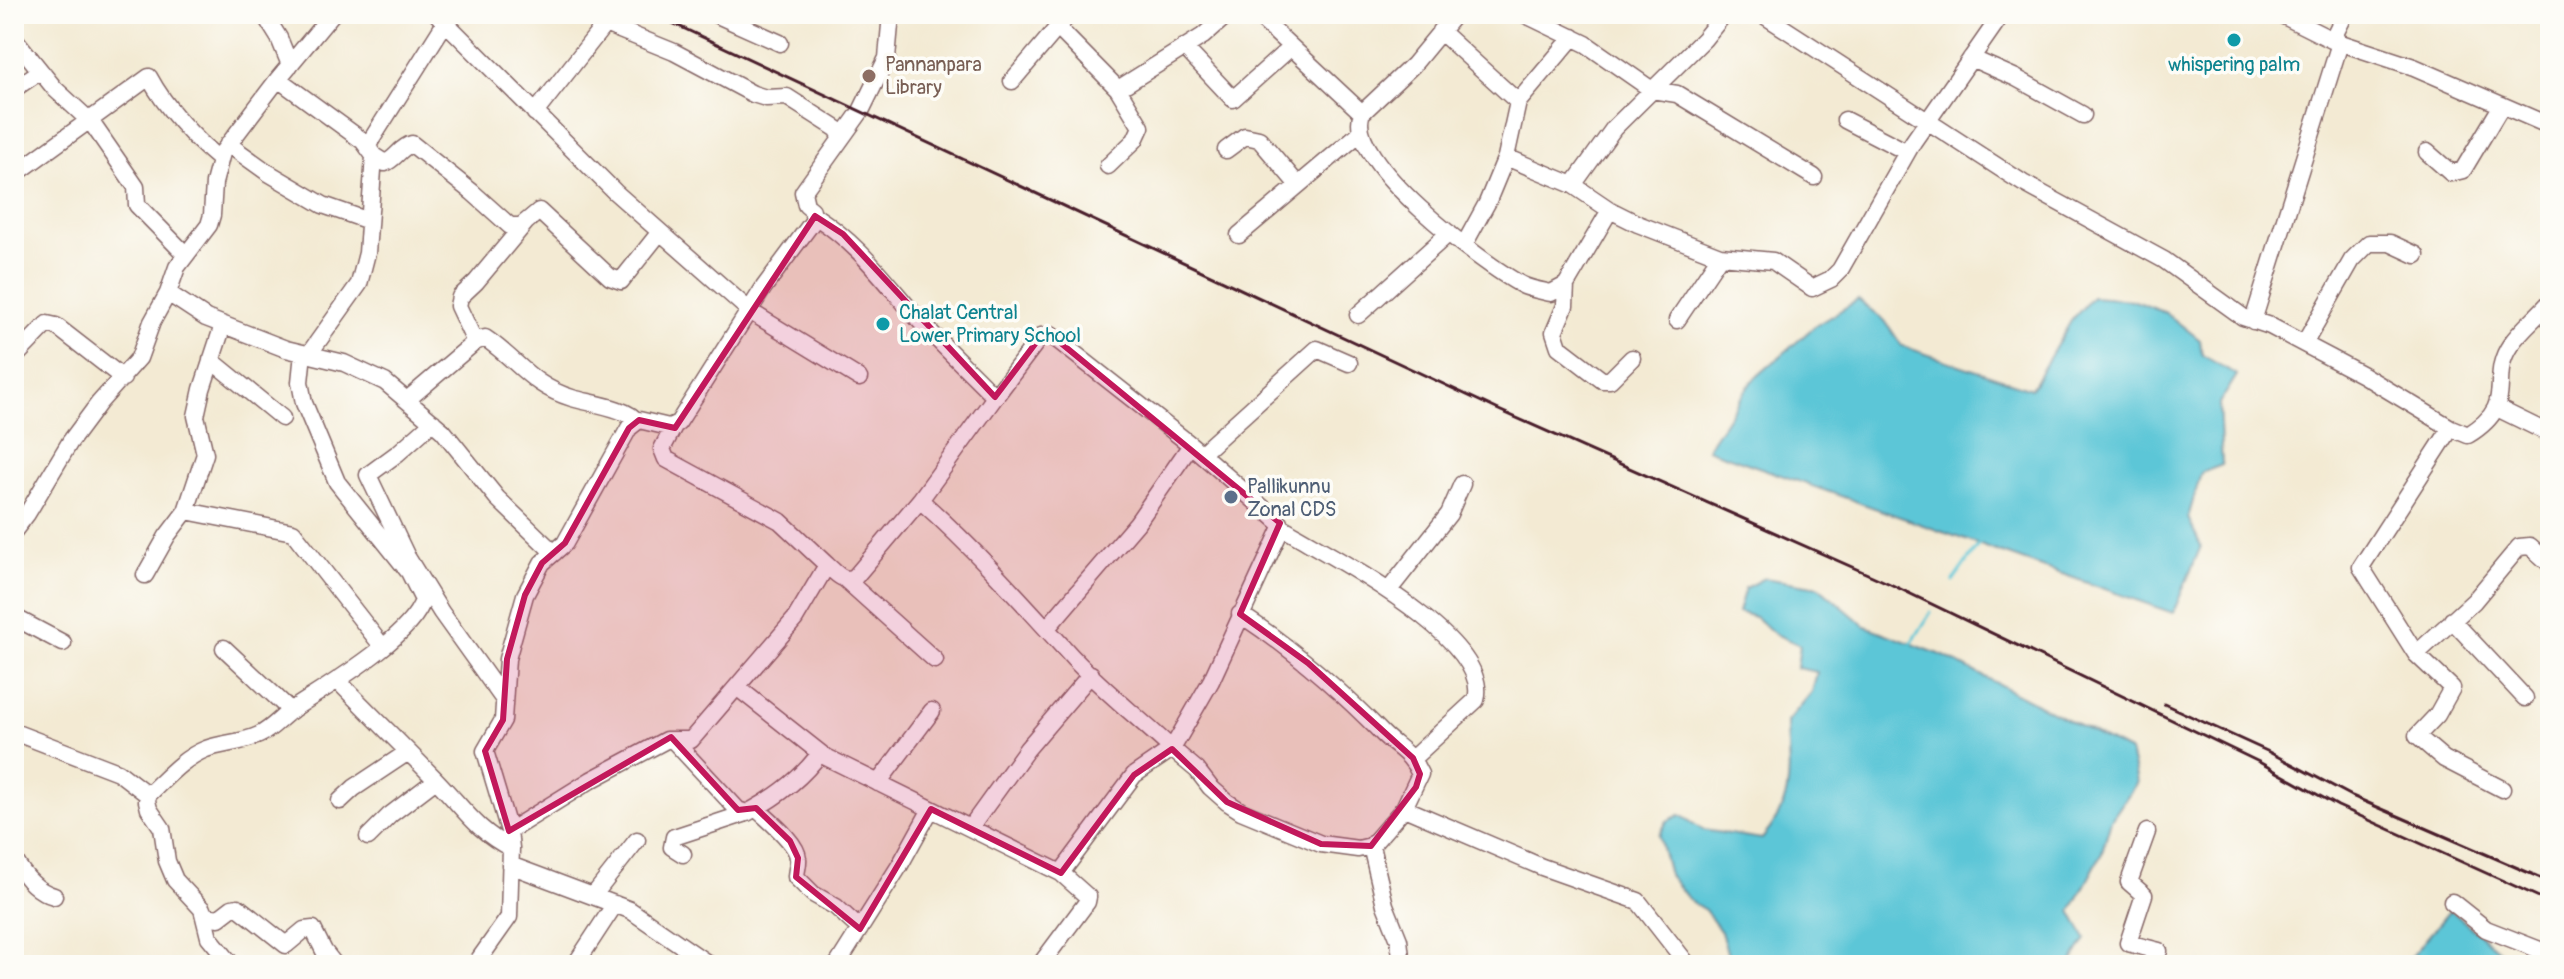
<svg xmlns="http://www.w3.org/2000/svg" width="2564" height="979" font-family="Pangolin,sans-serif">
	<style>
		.water { fill: #5cc6d7; stroke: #537281; stroke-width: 2 }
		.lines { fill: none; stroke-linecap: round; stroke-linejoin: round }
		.stream { stroke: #5cc6d7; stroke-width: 3 }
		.minor-casing { stroke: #856666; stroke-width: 19 }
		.minor { stroke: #fff; stroke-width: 16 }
		.rail { stroke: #4a1f2b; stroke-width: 3 }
		.marked { fill: #c2185b; fill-opacity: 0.2; stroke: #c2185b; stroke-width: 6; stroke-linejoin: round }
		.culture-dot { fill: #0f9aa8; stroke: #fdfcf7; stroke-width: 3 }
		.education-dot { fill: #8d6e63; stroke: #fdfcf7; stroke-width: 3 }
		.service-dot { fill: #5c6f8a; stroke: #fdfcf7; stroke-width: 3 }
		.labels { text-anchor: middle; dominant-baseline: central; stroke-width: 7; stroke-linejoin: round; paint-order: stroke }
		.education-label { font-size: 20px; fill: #785e54; stroke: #fdfcf7; text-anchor: start }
		.culture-label { font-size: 20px; fill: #0d838f; stroke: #fdfcf7 }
		.service-label { font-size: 20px; fill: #4e5e75; stroke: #fdfcf7; text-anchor: start }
	</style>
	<rect width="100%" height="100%" fill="#fdfcf7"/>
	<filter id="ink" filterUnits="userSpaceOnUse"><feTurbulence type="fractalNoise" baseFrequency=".0125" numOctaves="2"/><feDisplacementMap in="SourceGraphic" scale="16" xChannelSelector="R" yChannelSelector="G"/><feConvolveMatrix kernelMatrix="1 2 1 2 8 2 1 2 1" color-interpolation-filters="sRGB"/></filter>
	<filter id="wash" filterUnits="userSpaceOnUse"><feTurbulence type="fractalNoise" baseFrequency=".006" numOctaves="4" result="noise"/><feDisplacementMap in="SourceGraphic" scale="32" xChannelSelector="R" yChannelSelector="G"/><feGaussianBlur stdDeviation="1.8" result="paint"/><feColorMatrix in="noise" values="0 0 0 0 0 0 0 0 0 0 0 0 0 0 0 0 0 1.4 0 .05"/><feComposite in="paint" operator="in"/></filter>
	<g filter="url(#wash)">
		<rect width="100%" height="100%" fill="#f3ead3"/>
		<path class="water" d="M2092,297L2132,300L2166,313L2200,340L2202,355L2237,375L2219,404L2222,465L2201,473L2188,518L2201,546L2173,613L1707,449L1752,381L1815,326L1858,300L1885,321L1902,346L2031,389L2071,321Z
			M1764,578L1819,587L1865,626L1944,656L2130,752L2137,782L2111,820L2101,855L2071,911L2086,939L2070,965H1731L1721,932L1705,910L1690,901L1669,875L1659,836L1667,821L1680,815L1703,830L1762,839C1797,798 1788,772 1787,722L1812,692L1817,672L1797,668L1800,645L1775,634L1755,617L1738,612L1745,588Z
			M2450,910L2517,965H2413L2408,961Z"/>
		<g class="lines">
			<path class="stream" d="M1953,581L1979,544
				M1910,646L1931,612"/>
		</g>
	</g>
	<g filter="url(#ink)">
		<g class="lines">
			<g class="minor-casing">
				<path id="minor" d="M264,14L279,38L290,65
					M332,14L278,79L222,153L214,183L212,215L209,225L177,267L168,293L206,318L286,349L344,363L385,382L443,431L497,498L554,553
					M437,14L615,192L751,312L859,378
					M591,14L605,24L674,52L753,94L766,98L787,97L837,129L842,137
					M715,14L780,43
					M1256,14L1362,113
					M1455,14L1413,65L1362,113C1342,159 1484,265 1522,285C1530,289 1542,291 1551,293L1566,285L1610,210
					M1524,14L1586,44L1652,90L1677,94L1814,177
					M1724,14L1704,39L1614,128L1573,185L1610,210L1638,224L1720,256L1773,261L1812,288L1831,279L1840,270L1913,142L2002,14
					M1762,14L2023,183L2164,260L2243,317L2270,326L2363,375L2451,428L2468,435C2520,403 2486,380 2511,344C2521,329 2538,316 2550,302
					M2280,14L2332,40L2414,67L2550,126
					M1058,28L1118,89L1203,36L1228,14
					M1440,31L1518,102
					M14,38L55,89L91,122L136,187L137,205L186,255
					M2332,40L2345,14
					M1184,47L1233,99L1291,47
					M1971,58L2016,78L2083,115
					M278,79L363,141L374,156L367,253L359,284L309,354
					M1012,81L1069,14
					M14,89L39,72
					M535,113L605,24
					M1845,120L1907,152
					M228,144L267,172L323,205L369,221
					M368,145L445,23
					M1226,150L1245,136L1259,139L1298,185
					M2427,152L2451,173L2463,170L2502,105
					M374,156L385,163C396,159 400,147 412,144L472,192L510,226H521L539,211L610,277L621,281L660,232
					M1506,157L1573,185
					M1108,166L1135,140L1141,127L1118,89
					M14,175L149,77C165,107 194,139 220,160
					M815,216C858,244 880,275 912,312C938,342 968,369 995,397L1041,336L1051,335L1191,445L1280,523L1282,527L1211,681L1172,749L1197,770L1210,787L1227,802L1241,811L1321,844L1358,849L1371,846L1404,808L1542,867L1638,901L1688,965
					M1239,235L1360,133
					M1464,245L1487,203L1506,157L1518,102L1573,37
					M1566,285L1565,306L1554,332L1559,347L1602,380H1610L1632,358
					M1358,315L1449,233
					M1677,320L1720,256
					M2253,321L2340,43
					M223,325L202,389L196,416L205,454L186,511L293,532L382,646
					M475,342L485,338C518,360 530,385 572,398C588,403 629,408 636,421
					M2304,344L2352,260L2369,243H2390L2416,255
					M14,358L47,324L56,326L123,378
					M211,360L282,418
					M407,400L475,342L458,306L460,297L476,282L526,222
					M2497,408L2546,432L2550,428
					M433,422L398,453L368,475L407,557L441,612L504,700
					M2451,428L2361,567L2416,654L2452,688L2437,715L2417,736L2444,759L2502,789
					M1202,453L1317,349L1349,363
					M920,500C975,549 1024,604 1073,658C1103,690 1140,719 1172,749L1134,775L1061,873
					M1282,527C1327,555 1493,638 1476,700L1413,758
					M14,531L27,514L70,442L99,403L139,358L152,322L168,293
					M827,565C836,573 843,583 855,577L920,500L995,397
					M145,575L167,536L186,511
					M845,579L935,660
					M1389,590L1449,514L1462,484
					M1240,614C1293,649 1339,689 1383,734C1398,749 1411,753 1420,774L1404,808
					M14,617L63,643
					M2452,620L2525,698
					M1047,628L1137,523L1191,445
					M224,648L291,711
					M2416,654L2474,601L2519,547L2530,546L2550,564
					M338,681C371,715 405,748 438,782C463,808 478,832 511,848
					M738,688L824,756L1061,873L1088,897L1087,902L1040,965
					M14,732L118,772L148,795C166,778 183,758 206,749C223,743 242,743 259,735C272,729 281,717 293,709C326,687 412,637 423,600L409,572L337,482L304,403L300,382L303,353
					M673,740L738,810L747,813C775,798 801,780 820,753
					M878,783L932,711
					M148,795L147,801L149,809L162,828L167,861L175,880L202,909L209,937L232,965
					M340,801L354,788L408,752
					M756,808C767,819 797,842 798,858C799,863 796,871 796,877L813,894L836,907L860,929
					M970,828L1027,749L1091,674
					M509,831L485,751L503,720L507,659L525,595L542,563L565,543L629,428L639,420L669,427L678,423L764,287L814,220L812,210L806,205L803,192L861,111L887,58L891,14
					M2147,832L2129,882L2144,895L2128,943L2159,951L2150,965
					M368,837L390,815L436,780
					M1371,846L1385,905L1399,940L1402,965
					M683,854L672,847L674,837L747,813
					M14,859C23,875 35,891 54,896
					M510,865L630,910L710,965
					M593,896L637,840
					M2452,902L2486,929L2550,954
					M206,916L219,918L232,908L238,907L286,945L304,930L313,929L324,951L335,965
					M475,965L509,917L511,848L509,831L591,780L666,740H691L795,619L827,565L780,521L666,459L662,449L674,426
					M575,965L615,904
					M837,965L900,865L931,809"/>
			</g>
			<use href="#minor" class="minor"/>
			<path class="rail" d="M653,14L1501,411L1888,583L2259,762L2338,806L2550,902
				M2164,704L2267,751L2352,796L2550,882"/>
		</g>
	</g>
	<path class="marked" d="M815,216L843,234L995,397L1041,336L1051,335L1280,523L1240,614L1308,663L1413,758L1420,774L1416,787L1371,846L1321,844L1227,802L1172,749L1134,775L1061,873L931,809L860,929L796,877L798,858L790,841L756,808L738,810L671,737L509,831L485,751L503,720L507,659L525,595L542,563L565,543L629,428L639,420L675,428Z"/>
	<g class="culture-dot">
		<circle cx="2234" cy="40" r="8"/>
		<circle cx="883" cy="324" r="8"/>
	</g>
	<circle class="education-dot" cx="869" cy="76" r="8"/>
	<circle class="service-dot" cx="1231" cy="497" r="8"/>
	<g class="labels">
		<g class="education-label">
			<text x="885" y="64">Pannanpara<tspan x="885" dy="23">Library</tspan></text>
		</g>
		<g class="culture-label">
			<text x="2234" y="64">whispering palm</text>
			<text x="899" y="312" text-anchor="start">Chalat Central<tspan x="899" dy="23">Lower Primary School</tspan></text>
		</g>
		<g class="service-label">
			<text x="1247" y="486">Pallikunnu<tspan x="1247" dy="23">Zonal CDS</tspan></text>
		</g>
	</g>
	<rect width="2564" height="979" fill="none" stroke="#fdfcf7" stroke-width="48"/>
</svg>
